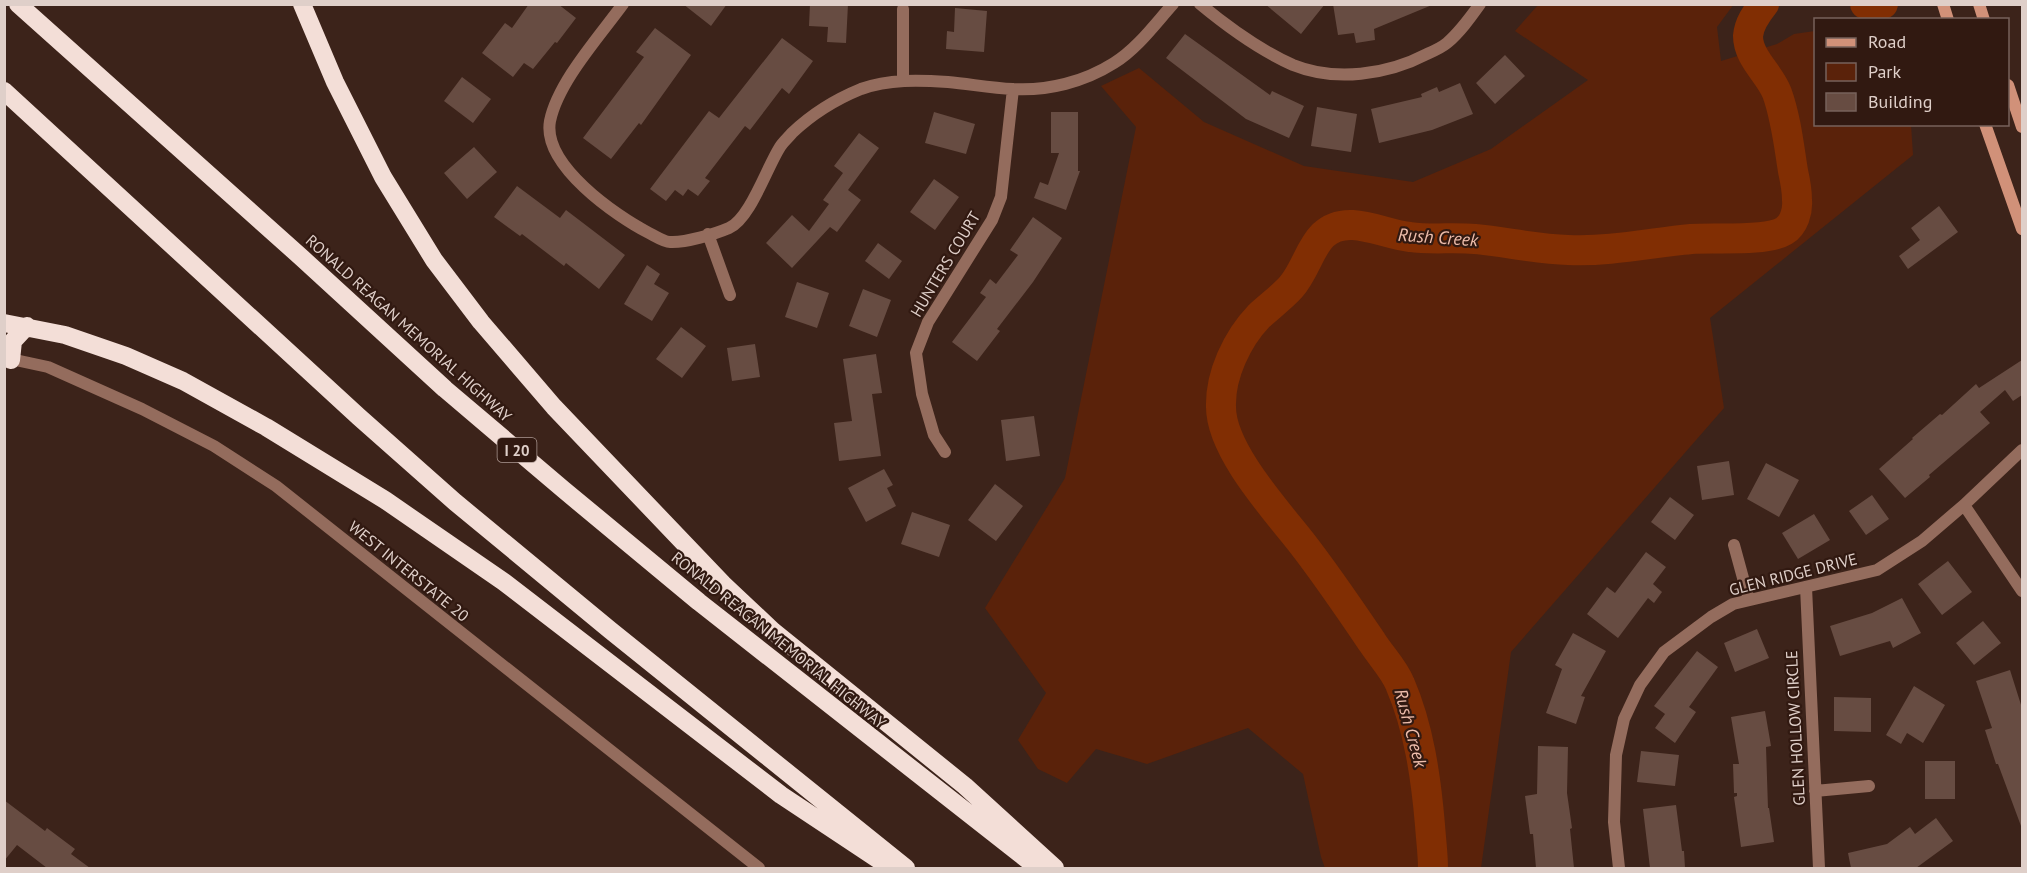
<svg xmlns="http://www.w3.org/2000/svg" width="2027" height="873" font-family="'PT Sans',sans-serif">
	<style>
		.green { fill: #5a220a }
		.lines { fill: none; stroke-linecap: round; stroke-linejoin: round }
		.river { stroke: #812e03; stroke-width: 30 }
		.building { fill: #674c42 }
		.minor { stroke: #946c5d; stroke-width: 12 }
		.secondary { stroke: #d19179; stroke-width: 12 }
		.motorway { stroke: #f3ded7; stroke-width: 18 }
		.labels { text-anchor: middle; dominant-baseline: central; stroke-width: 4.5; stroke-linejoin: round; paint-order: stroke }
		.shield { fill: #311911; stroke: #ab9892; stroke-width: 1.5 }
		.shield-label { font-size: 15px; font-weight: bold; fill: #dfcfc9 }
		.street-label { font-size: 16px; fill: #dfcfc9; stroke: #311911 }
		.water-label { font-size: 18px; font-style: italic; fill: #efbeac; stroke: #311911 }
	</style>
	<rect width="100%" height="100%" fill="#3c231a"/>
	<path class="green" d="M1734,4L1717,27L1721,61L1777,44L1794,34L1815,31L1816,124L1911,125L1913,155L1710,318L1724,408L1511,652L1481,868H1325L1321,857L1303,774L1248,728L1147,764L1096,749L1067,783L1038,769L1018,740L1046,693L985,608L1065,478L1136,127L1101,86L1139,68L1204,122L1304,166L1413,182L1491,149L1588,80L1515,31L1538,5Z"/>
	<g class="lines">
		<path class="river" d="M1865,4L1877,6L1883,4
			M1433,868C1433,854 1431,840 1430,825C1426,778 1419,728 1400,684C1394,669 1381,656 1372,642C1349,608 1326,574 1301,542C1275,509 1221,450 1221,407C1220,375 1237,339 1259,316C1270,306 1282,297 1291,287C1312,263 1312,223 1353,225C1372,226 1391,235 1410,237C1431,240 1453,237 1475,239C1506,242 1537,249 1568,250C1609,252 1650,243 1691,239C1713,237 1766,242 1784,231C1794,225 1798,211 1797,200C1797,190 1795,180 1793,171C1789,146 1786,118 1777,93C1770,74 1748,58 1748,36C1749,24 1756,14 1764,4"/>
	</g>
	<path class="building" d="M529,4H558L576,18L557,43L555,42L533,69L524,63L513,77L482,53L505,23L512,28Z
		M683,4H727L711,26Z
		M810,4H848L846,43L827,42L828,27L809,26Z
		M1265,4H1325L1301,34Z
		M1333,4H1432V5L1374,29L1375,40L1356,43L1354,33L1338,35Z
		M955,8L987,11L984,52L946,49L947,31L954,32Z
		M655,28L691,55L641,125L639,123L611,159L583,138L644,57L636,52Z
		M1185,34L1270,95L1272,91L1304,106L1289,138L1246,119L1166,58Z
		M782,38L813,61L789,94L782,88L750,130L745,126L705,178L710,181L698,196L688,189L683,196L675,190L666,201L650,189L709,111L719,118Z
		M1505,55L1525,76L1495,104L1476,83Z
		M462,77L491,99L473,123L444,101Z
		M1460,83L1473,114L1432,130L1379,143L1371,109L1422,97L1421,94L1437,87L1439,92Z
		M1317,107L1357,114L1351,152L1311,146Z
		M934,112L975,124L966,154L925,143Z
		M1051,112H1078V171H1080L1066,210L1034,198L1040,182L1048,185L1059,153H1051Z
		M859,133L879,148L848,190L861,200L837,232L830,227L792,268L766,243L792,215L809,231L829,204L823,200L843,173L834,166Z
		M474,147L497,172L467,199L444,173Z
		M934,179L959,197L935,230L910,212Z
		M517,186L560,218L566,210L625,255L599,289L566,263L564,266L522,234L520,236L494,217Z
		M1939,206L1958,232L1908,269L1899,256L1920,240L1911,228Z
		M1033,217L1062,238L1033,282L997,329L1000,331L977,361L952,342L986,297L980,293L990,279L996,284L1018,255L1010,250Z
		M878,243L902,261L889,279L865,261Z
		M647,265L660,274L654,284L669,293L652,321L624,304Z
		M797,282L829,293L817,328L785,317Z
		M863,289L891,300L877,337L849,326Z
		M681,327L706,346L682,378L656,359Z
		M755,344L760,377L732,381L727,348Z
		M876,354L882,393L872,394L881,456L839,461L834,423L852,421L843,359Z
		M2022,360V395L2013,401L2005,390L1980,412L1990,423L1929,475L1930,477L1905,498L1879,469L1913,439L1912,438L1940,414L1942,415L1976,384L1979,388Z
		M1034,416L1040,456L1006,461L1001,420Z
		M1729,461L1734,495L1702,500L1697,466Z
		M1766,463L1799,480L1779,517L1747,499Z
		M884,469L893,485L887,488L896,506L866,522L848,488Z
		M995,484L1023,506L996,541L968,520Z
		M1872,495L1889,519L1866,535L1849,511Z
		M1670,497L1694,515L1675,540L1651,522Z
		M912,512L950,525L939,557L901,544Z
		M1814,514L1830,540L1798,559L1782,533Z
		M1646,552L1666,567L1653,584L1662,592L1654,603L1648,598L1618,638L1587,614L1607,587L1615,593Z
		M1948,561L1972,592L1942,615L1918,584Z
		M1902,598L1921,633L1893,648L1890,641L1840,656L1830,626L1872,613Z
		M1983,621L2001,643L1974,665L1956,643Z
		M1757,629L1769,658L1735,672L1724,643Z
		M1573,633L1606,651L1581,696L1585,697L1576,724L1546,713L1562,669L1555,665Z
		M1697,651L1718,667L1689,707L1696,712L1675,743L1655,728L1665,714L1654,706Z
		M2010,670L2022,708V826H2021L1998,764H1996L1985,730L1992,728L1976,681Z
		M1914,686L1945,705L1923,743L1907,733L1901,744L1886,735Z
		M1834,697L1871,698V732L1834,731Z
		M1765,711L1771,746L1766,747L1768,808H1769L1774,842L1741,847L1734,797L1737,796V793H1734L1733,764H1739L1731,717Z
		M1538,746L1568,747L1567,793L1572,828L1570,829L1574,868H1536L1533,834H1530L1525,796L1537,794Z
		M1641,751L1679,755L1675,786L1637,782Z
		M1925,761H1955V799H1925Z
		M4,800L45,831L47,828L75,849L71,854L90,868H47L17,845L4,861Z
		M1676,805L1682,851H1684L1685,868H1650L1643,809Z
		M1936,818L1953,841L1916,868H1851L1848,853L1887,844L1910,827L1915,834Z"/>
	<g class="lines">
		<path class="minor" d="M623,4C599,37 558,82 550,121C542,165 616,216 649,233C655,236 664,242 670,242C685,243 715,234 729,228C750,219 767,167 780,147C783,142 788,138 792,133C813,113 834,100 861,89C889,79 919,80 948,82C970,84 991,88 1013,89C1048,91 1084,82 1114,63C1137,49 1155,24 1173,4
			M1200,4C1229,28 1259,50 1293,65C1335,82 1387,75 1427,54C1434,51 1441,48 1447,43C1460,32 1470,18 1480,4
			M903,80V9
			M708,234L730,295
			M6,358L48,367L142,409L214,446L276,486L759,868
			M945,452L934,435L922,394L916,353L928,322L992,220L1001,197L1013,89
			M1964,505L2022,591
			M1734,545L1749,600
			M1806,587L1819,868
			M1815,791L1869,786
			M1619,868L1614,822L1616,755L1624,719L1640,685L1664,652L1711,617L1733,604L1877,570L1922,541L1964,505L2022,450"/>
		<path class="secondary" d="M1943,4L1948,20
			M1979,4L1984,20
			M2008,85L2022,127
			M1985,124L2022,229"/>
		<path class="motorway" d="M18,4L302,258L445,389L564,490L699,602L1038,868
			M302,4L335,82L383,177L434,260L481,322L554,407L723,584L773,631L965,786L1055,868
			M4,91L359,417L455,502L610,630L906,868
			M4,323L65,335L126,356L183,381L266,427L385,500L504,582L781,795L885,864
			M11,360L13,341L27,326"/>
	</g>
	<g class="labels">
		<rect class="shield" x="497.5" y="438" width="39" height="24" rx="4.5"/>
		<g class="shield-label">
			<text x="517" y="450">I 20</text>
		</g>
		<g class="street-label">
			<text transform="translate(945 264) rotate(-59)">HUNTERS COURT</text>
			<text transform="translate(409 328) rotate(42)">RONALD REAGAN MEMORIAL HIGHWAY</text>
			<text transform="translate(409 571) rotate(39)">WEST INTERSTATE 20</text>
			<text transform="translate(1793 574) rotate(-14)">GLEN RIDGE DRIVE</text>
			<text transform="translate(779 640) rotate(39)">RONALD REAGAN MEMORIAL HIGHWAY</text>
			<text transform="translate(1795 728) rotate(-93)">GLEN HOLLOW CIRCLE</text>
		</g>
		<g class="water-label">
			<text transform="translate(1438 237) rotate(4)">Rush Creek</text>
			<text transform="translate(1411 728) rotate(75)">Rush Creek</text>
		</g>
	</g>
	<rect width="2027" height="873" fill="none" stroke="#dfcfc9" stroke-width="12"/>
	<rect x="1814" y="18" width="195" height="108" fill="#311911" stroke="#77625b" stroke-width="1.5"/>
	<rect x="1826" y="38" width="30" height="9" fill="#d19179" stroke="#77625b" stroke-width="1.5"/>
	<text x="1868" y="48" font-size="18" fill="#dfcfc9">Road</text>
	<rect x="1826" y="63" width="30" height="18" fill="#5a220a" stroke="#77625b" stroke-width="1.5"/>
	<text x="1868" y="78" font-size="18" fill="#dfcfc9">Park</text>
	<rect x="1826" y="93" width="30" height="18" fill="#674c42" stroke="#77625b" stroke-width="1.5"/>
	<text x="1868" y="108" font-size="18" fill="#dfcfc9">Building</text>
</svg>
